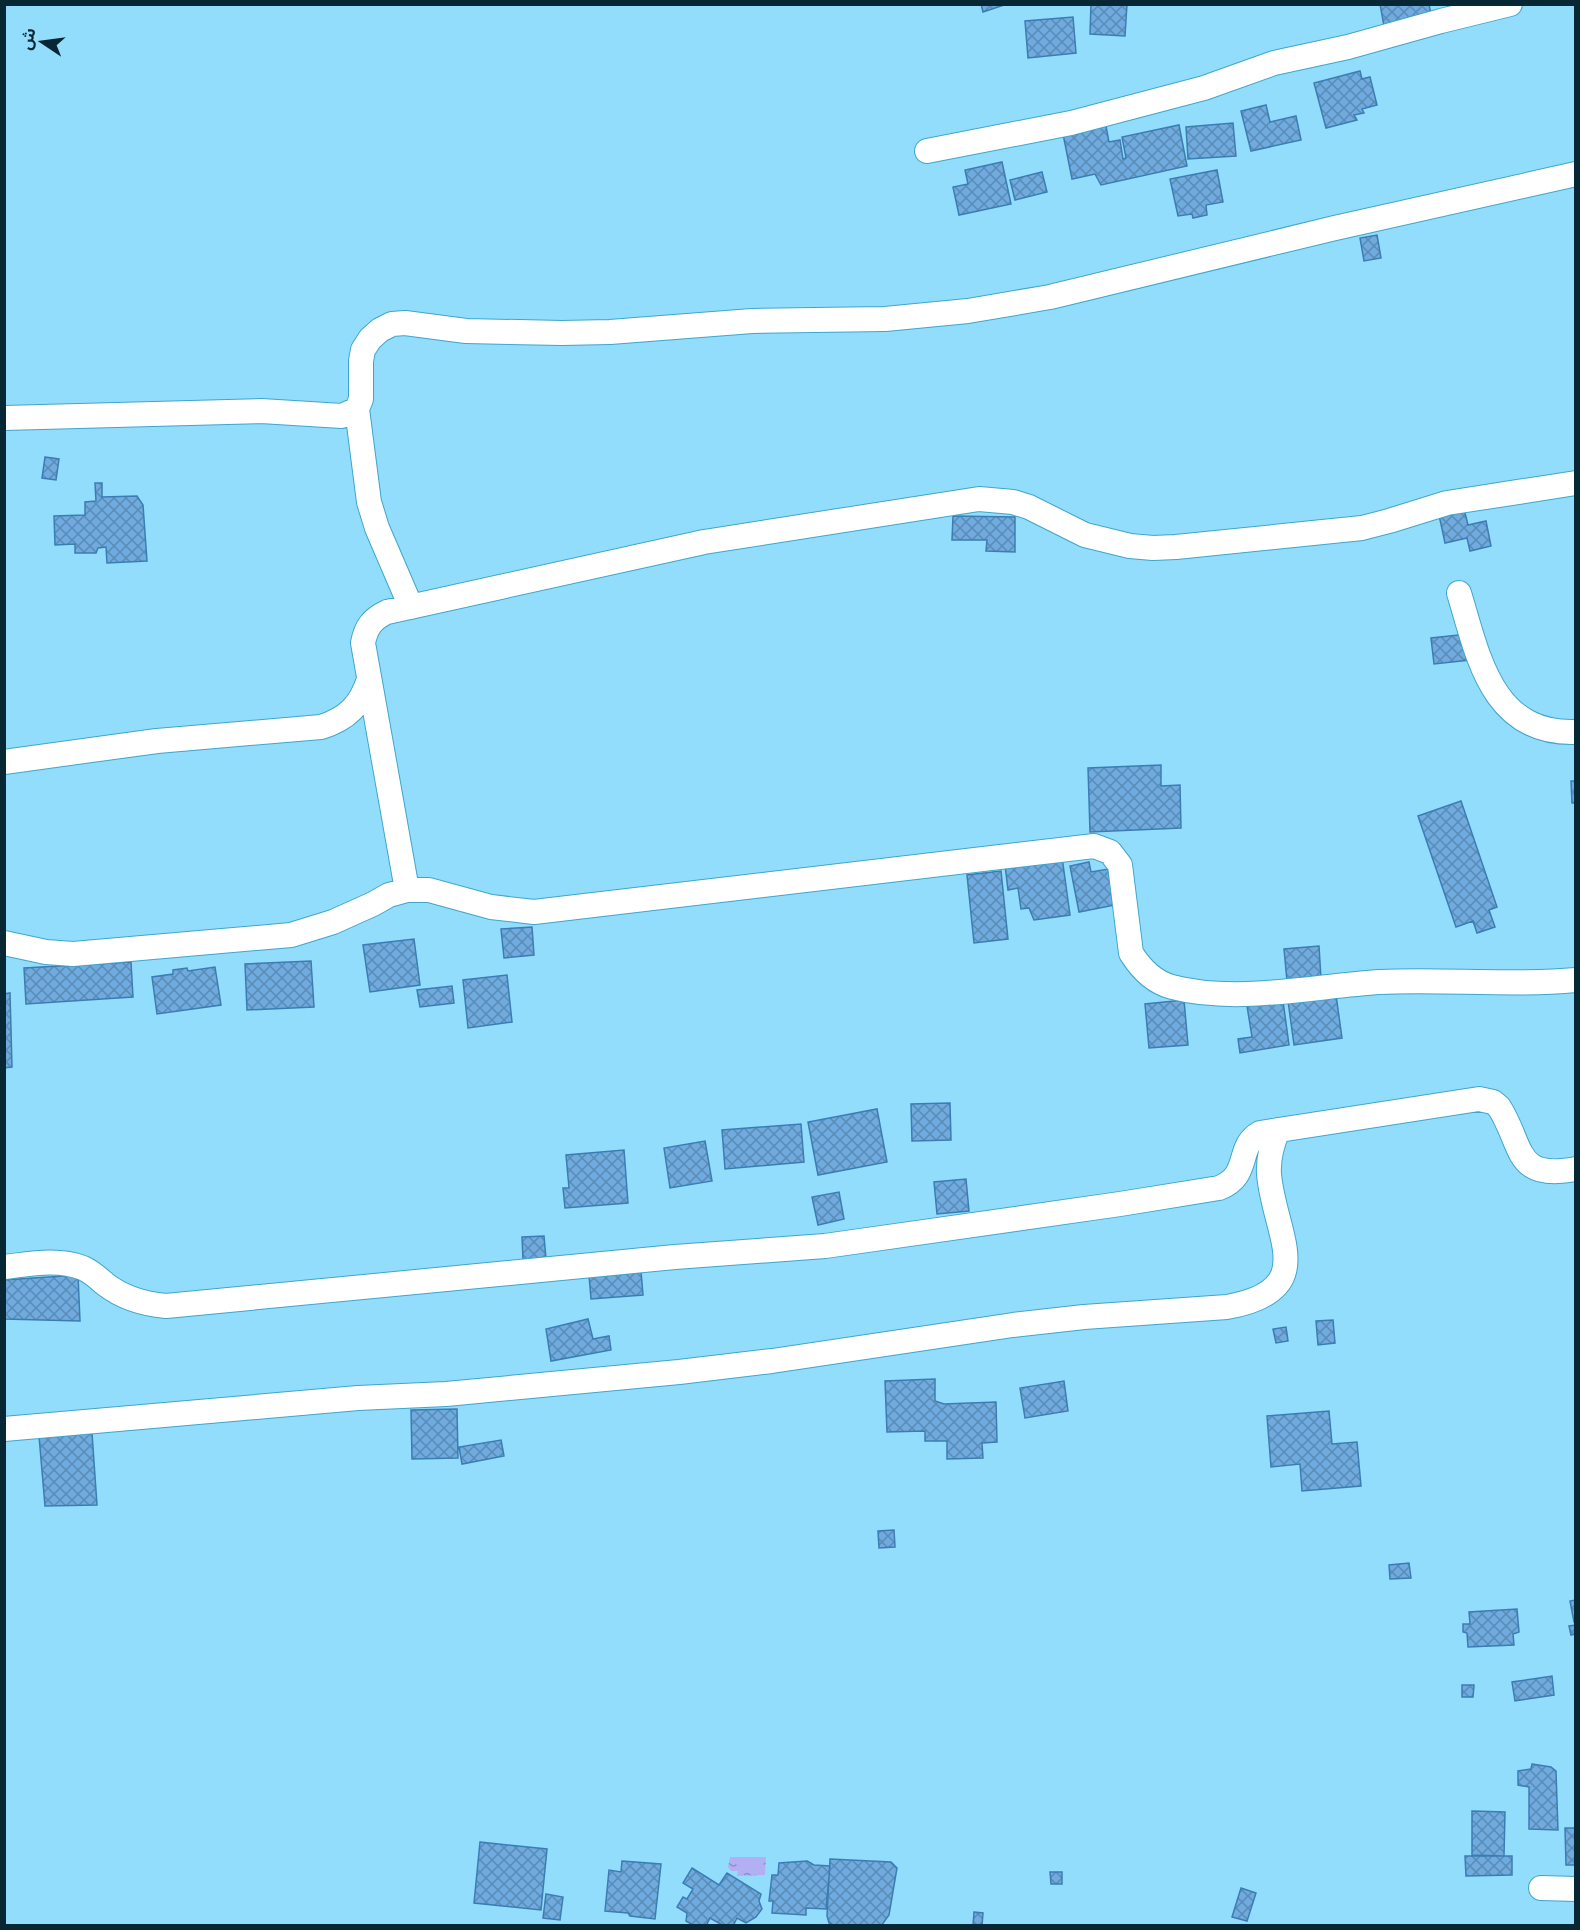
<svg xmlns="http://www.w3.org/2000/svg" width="1580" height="1930" font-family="'IBM Plex Sans','Noto Sans Arabic',sans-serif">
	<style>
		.water { fill: url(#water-ripples) }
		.building { fill: url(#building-cross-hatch); stroke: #3b7db3; stroke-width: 1.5 }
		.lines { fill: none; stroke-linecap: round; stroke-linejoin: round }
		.minor-casing { stroke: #3fa6cb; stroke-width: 26 }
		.minor { stroke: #fff; stroke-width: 24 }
	</style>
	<defs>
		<pattern id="water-ripples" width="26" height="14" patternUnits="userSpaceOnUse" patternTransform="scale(1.5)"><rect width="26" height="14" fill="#b2aff4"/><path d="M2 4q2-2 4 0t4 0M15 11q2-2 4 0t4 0" fill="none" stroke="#8f8ec6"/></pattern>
		<pattern id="building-cross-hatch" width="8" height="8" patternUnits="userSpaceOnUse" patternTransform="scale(1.5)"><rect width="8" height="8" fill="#70abdf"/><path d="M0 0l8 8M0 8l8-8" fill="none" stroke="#5a8bb5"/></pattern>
	</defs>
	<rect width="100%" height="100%" fill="#92ddfc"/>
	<path class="water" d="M730,1857H766L765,1875L737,1876L738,1871H731L728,1867Z"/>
	<path class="building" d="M981,4H1007L983,12Z
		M1091,4H1127L1125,36L1090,34Z
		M1380,4H1429L1431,15L1384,26Z
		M1073,17L1076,53L1028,58L1025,21Z
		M1360,71L1362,79L1370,77L1377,105L1362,109L1364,113L1354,115L1357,120L1326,128L1314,83Z
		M1266,105L1270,122L1296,116L1301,140L1251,151L1241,111Z
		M1233,123L1236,156L1188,159L1186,127Z
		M1179,125L1187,166L1101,185L1095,174L1072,179L1063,134L1106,126L1109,142L1120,140L1123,159L1126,158L1122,137Z
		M1002,162L1011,204L959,215L953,187L968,184L965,170Z
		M1217,170L1223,202L1206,205L1207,215L1193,218L1192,214L1178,216L1170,179Z
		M1042,172L1047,192L1015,200L1010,180Z
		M1377,235L1381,258L1364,261L1360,238Z
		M45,457L59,459L56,480L42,478Z
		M95,483H102V497L137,496L143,505L147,561L107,563L106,547L98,548L96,553H75V544L55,545L54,516L85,515V502L96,501Z
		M1464,509L1468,525L1486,521L1491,546L1470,551L1467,538L1445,543L1439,515Z
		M953,516L1015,517V552L986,551L987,540H952Z
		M1468,634L1470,660L1434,664L1431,638Z
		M1161,765V786L1180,785L1181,828L1090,832L1088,768Z
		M1571,781H1576V803H1572Z
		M1461,801L1497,907L1489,910L1495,927L1477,933L1473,921L1456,927L1418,816Z
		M1062,857L1070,915L1034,920L1029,908L1021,909L1018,888L1008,890L1005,865Z
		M1089,862L1091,872L1108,869L1115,905L1079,912L1070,866Z
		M1001,871L1008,939L974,943L967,875Z
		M532,927L534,955L504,958L501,929Z
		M414,939L420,985L370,992L363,945Z
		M1319,946L1321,979L1287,981L1284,949Z
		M311,961L314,1007L247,1010L245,964Z
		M131,962L133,997L26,1004L24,968Z
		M215,967L221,1005L157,1014L152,977L173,974V970L187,968L188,971Z
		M507,975L512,1022L468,1028L463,980Z
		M452,986L454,1003L420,1007L417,990Z
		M10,993L12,1067L4,1068V994Z
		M1336,995L1342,1038L1294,1045L1288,1001Z
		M1184,1000L1188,1045L1149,1048L1145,1004Z
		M1283,1001L1289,1045L1240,1053L1238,1039L1252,1037L1247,1006Z
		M950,1103L951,1140L912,1141L911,1104Z
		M877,1109L887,1162L818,1175L808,1122Z
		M801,1124L804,1162L725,1169L722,1130Z
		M705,1141L712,1181L670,1188L664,1148Z
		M624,1150L628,1203L565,1208L563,1188H569L566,1155Z
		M966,1179L969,1211L937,1214L934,1182Z
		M839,1192L844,1219L818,1225L812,1197Z
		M544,1236L546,1259L523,1260L522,1237Z
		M641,1271L643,1295L591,1299L589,1275Z
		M78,1275L80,1321L4,1319V1280Z
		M588,1319L593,1339L609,1336L611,1350L551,1361L546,1329Z
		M1333,1320L1335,1343L1318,1345L1316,1321Z
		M1286,1327L1288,1341L1276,1343L1273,1329Z
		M935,1379V1401L944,1404L996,1402L997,1442L982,1443L983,1458L947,1459V1441H925V1431L887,1432L885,1381Z
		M1064,1381L1068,1411L1025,1418L1020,1388Z
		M457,1409L458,1458L412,1459L411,1410Z
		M1329,1411L1332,1444L1357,1442L1361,1486L1302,1491L1300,1464L1271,1467L1267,1416Z
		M92,1433L97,1505L45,1506L39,1436Z
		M501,1440L504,1456L462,1464L459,1447Z
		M894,1530L895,1547L879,1548L878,1531Z
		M1409,1563L1411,1578L1390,1579L1389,1565Z
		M1576,1600V1622H1574L1570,1601Z
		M1517,1609L1519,1632L1513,1634L1514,1645L1468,1647L1467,1633L1463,1632V1624H1470L1469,1612Z
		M1576,1625V1634L1571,1635L1569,1626Z
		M1552,1676L1554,1695L1515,1701L1512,1682Z
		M1462,1685H1474L1473,1697H1462Z
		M1532,1764L1551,1767L1556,1771L1558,1830L1529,1829V1787L1518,1785V1771L1531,1769Z
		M1472,1811L1505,1812L1504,1856L1472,1855Z
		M1565,1828H1576V1865H1566Z
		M480,1842L547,1849L541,1910L474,1903Z
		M1465,1856H1512V1875L1466,1876Z
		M830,1859L891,1862L897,1868L889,1915L881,1926H834L829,1923L827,1916Z
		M622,1861L661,1864L655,1919L630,1916L628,1913L605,1911L609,1870L621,1872Z
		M807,1861L814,1865L830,1866L826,1909L806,1908V1915L772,1913L773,1901H769L772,1875H778L779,1863Z
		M692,1868L719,1885L727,1873L761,1894L759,1901L762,1909L756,1917L746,1923L737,1918L733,1926H724L710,1918L706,1926H695L686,1921L687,1913L677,1907L683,1897L687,1899L693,1889L683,1883Z
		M1050,1872H1062V1884H1051Z
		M1241,1888L1256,1893L1247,1921L1232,1917Z
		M546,1894L563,1897L560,1920L543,1918Z
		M974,1912L983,1913L982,1926H973Z"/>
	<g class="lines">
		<g class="minor-casing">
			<path id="minor" d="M927,151L1071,123L1204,88L1274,63L1348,47L1441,21L1510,4
				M357,409L369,502L377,528L411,607
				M4,418L261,411L342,416L357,409L361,399V361L363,350L370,339L380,330L392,324L405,323L466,331L562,333L610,332L752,321L885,319L968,311L1050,297L1335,228L1576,174
				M1459,593C1478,655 1491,735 1576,732
				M4,762L157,741L321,727C347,719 361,705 369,679
				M407,890L363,643C366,627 372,619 387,612L704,542L979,499L1013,502L1029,507L1085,535L1130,546L1153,548L1176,547L1362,528L1389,521L1447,503L1576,483
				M4,943L46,952L73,954L291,935L333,922L373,904L389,895L407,890H429L491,907L534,912L1094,846L1110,852L1120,865L1131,953C1141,969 1153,982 1172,987C1237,1004 1314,986 1380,982C1445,979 1511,986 1576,980
				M4,1267C30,1264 58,1258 83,1268C92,1272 98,1278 105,1284C123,1298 144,1304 166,1306L675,1257L825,1246L1120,1204L1219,1188C1252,1175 1235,1147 1260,1133L1479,1099L1493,1102L1499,1107C1524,1146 1513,1181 1576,1169
				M4,1429L358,1398L446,1394L679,1372L772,1361L1013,1325L1084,1317L1227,1307C1322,1290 1274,1235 1269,1174C1268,1158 1272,1144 1278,1130
				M1541,1888L1576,1889"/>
		</g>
		<use href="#minor" class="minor"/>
	</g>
	<rect width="1580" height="1930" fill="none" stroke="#062733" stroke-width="12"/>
	<g transform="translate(42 42) rotate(283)" stroke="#92ddfc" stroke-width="4.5" paint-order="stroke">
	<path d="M0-4.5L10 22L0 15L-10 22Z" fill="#062733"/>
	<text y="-9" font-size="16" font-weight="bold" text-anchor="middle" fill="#062733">ش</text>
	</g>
</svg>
